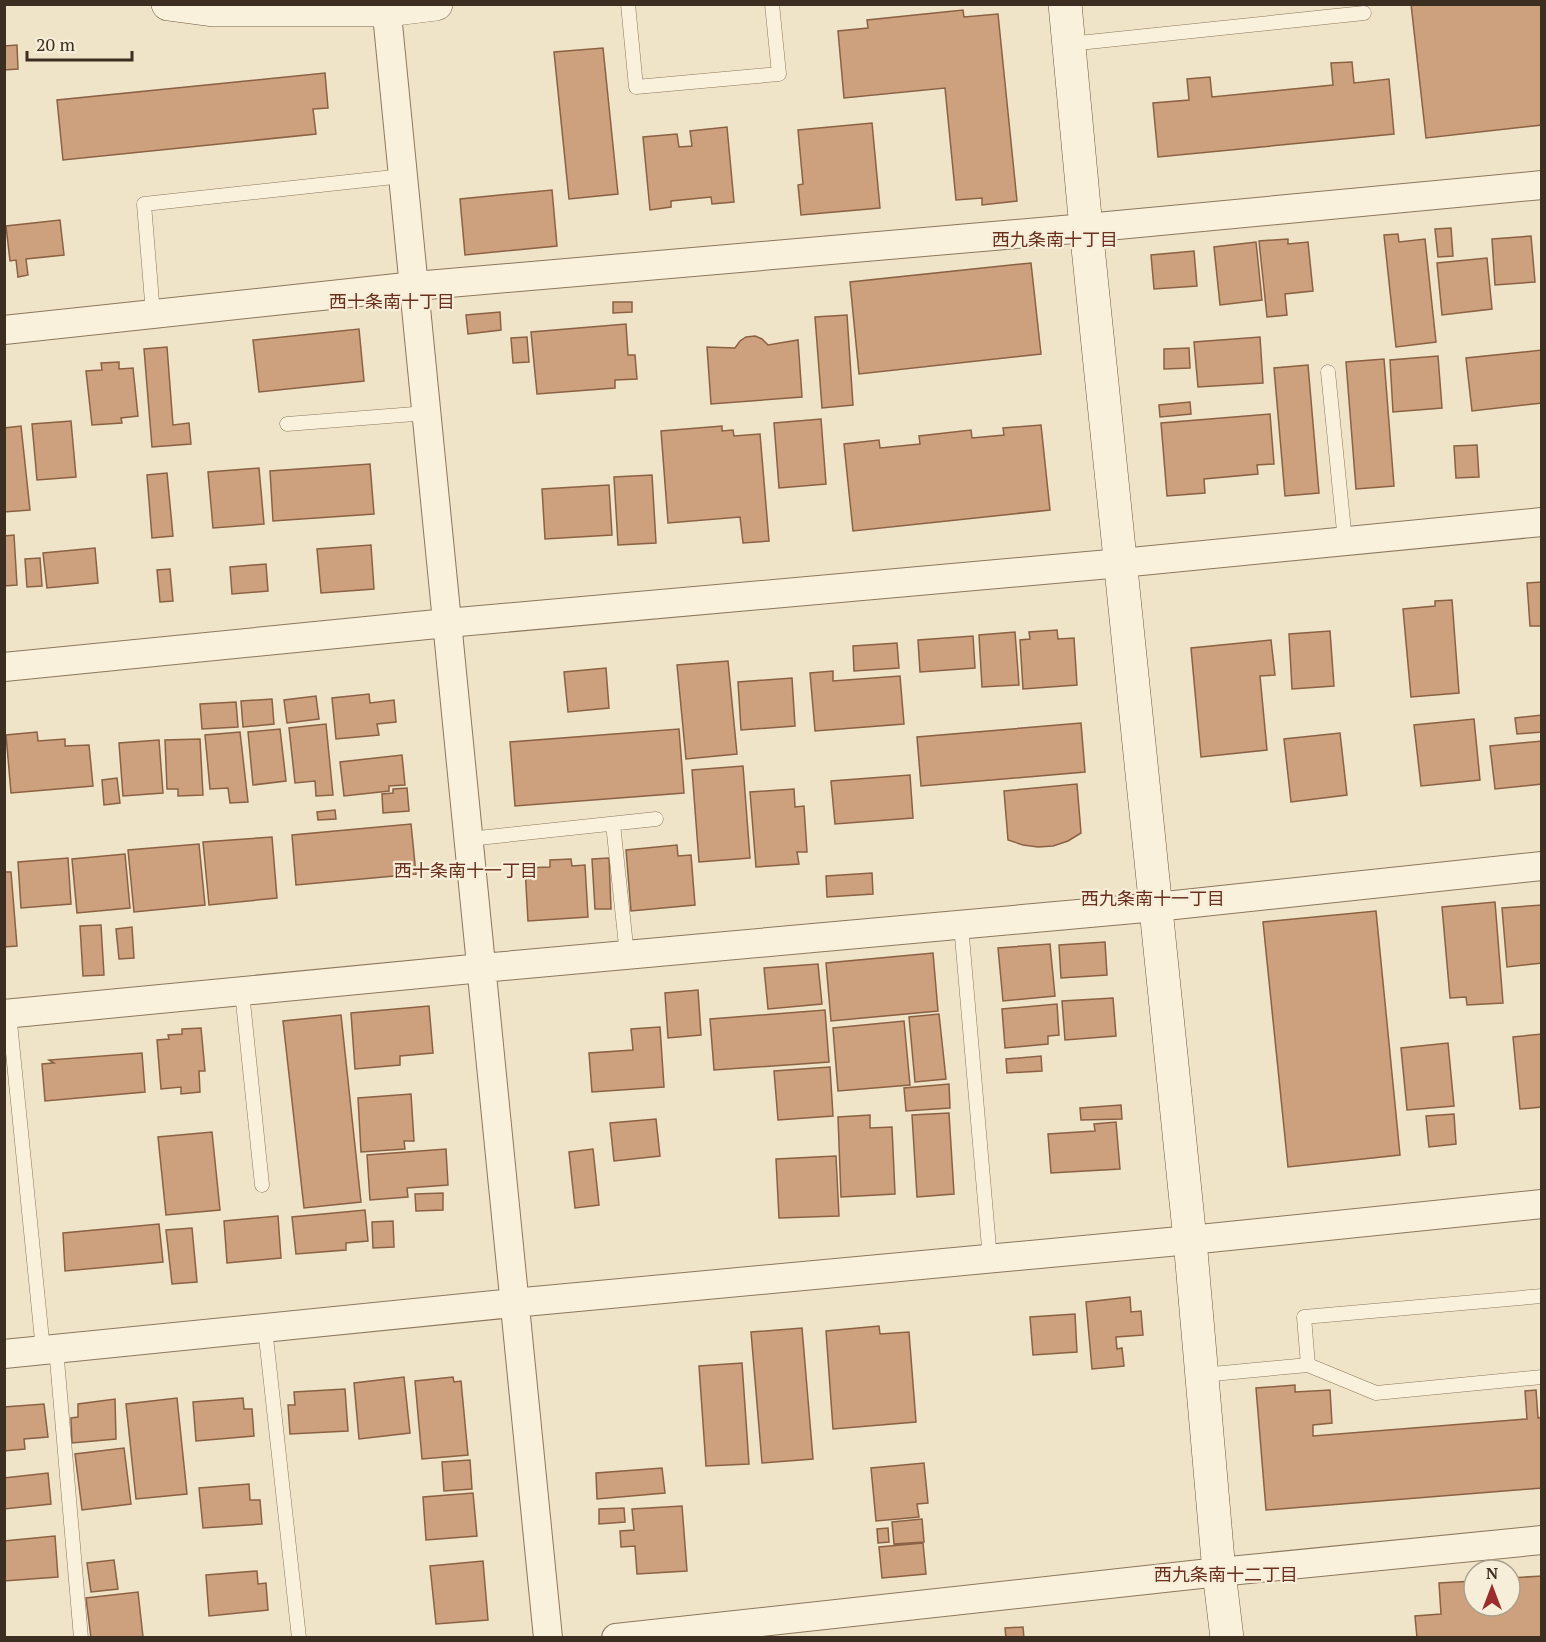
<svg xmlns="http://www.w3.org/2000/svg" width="1546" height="1642" font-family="'PT Serif','Noto Sans JP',serif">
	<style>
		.building { fill: #cda17e; stroke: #8b6143; stroke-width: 1.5 }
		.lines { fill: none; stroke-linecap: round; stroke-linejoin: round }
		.lane-casing { stroke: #8b775d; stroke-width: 15 }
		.street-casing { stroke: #8b775d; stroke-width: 30 }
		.secondary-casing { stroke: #6d5840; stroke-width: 34 }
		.lane { stroke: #f9f1dc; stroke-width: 14 }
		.street { stroke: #f9f1dc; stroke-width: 28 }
		.secondary { stroke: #f9f1dc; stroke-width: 33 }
		.labels { text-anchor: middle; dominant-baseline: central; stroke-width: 4.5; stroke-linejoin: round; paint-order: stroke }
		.neighbourhood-label { font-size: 18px; fill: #693020; stroke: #f6eed8 }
	</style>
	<rect width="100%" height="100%" fill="#efe4c8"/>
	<path class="building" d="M1411,4H1542V125L1426,138Z
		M963,10L964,17L998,14L1017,201L982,205V198L956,200L945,88L844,98L838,31L868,28L867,20Z
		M17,45L18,69L4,70V46Z
		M603,48L618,194L569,199L554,52Z
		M1352,62L1354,83L1389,79L1394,134L1158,157L1153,103L1189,100L1187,79L1210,77L1212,97L1333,85L1331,63Z
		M325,73L328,108L313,109L316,134L63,160L57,100Z
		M872,123L880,208L801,215L798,185L803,184L798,130Z
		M727,127L734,202L712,204L711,197L671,201V207L650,210L643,137L677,134L679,147L692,146L690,131Z
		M552,190L557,246L465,255L460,199Z
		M60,220L64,255L26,259L28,275L18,277L16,260L10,261L6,226Z
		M1451,228L1453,256L1438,257L1435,229Z
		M1398,234L1399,242L1425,239L1436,342L1396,347L1384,235Z
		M1531,236L1535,282L1495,285L1492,239Z
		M1288,239V244L1308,242L1313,291L1285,294L1287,315L1267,317L1259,241Z
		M1256,242L1262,300L1220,305L1214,247Z
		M1194,251L1197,286L1154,289L1151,255Z
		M1487,258L1492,309L1442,315L1437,263Z
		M1031,263L1041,354L859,374L850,282Z
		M613,302H632V312L613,313Z
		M500,312L501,330L468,334L466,315Z
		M847,315L853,405L822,408L815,317Z
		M626,324L628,355H635L637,379L615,380V388L537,394L531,332Z
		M359,329L364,381L259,392L253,340Z
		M755,336L762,339L768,345L798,340L802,397L711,404L707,347L735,348L740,341L746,337Z
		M527,337L529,362L513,363L511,338Z
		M1260,337L1263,383L1198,387L1194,342Z
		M167,347L173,425L189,423L191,444L152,447L144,349Z
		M1189,348L1190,368L1164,369V349Z
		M1542,350V403L1472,411L1466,358Z
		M1438,356L1442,408L1393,412L1390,360Z
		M1384,359L1394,486L1356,489L1346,362Z
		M119,362V369L133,368L138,416L121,418L122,423L92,425L86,371L102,370L101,363Z
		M1308,365L1319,493L1285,496L1274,368Z
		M1190,402L1191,414L1160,417L1159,405Z
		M1270,414L1274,464L1257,465L1258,474L1204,479L1205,493L1167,496L1161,423Z
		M821,419L826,484L779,488L774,423Z
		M71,421L76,477L37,480L32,424Z
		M1041,425L1050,510L853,531L844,444L879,440L880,448L920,444L919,436L971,430L972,438L1004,435L1003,428Z
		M21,426L30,510L4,512V428Z
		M722,426V431L733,430L734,436L760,434L769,541L743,543L740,517L668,523L661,431Z
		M1477,445L1479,477L1456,478L1454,446Z
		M370,464L374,514L273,521L270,471Z
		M259,468L264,524L213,528L208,472Z
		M167,473L173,536L152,538L147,475Z
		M652,475L656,543L618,545L614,477Z
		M609,485L612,535L545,539L542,489Z
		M14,535L17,585L4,586V536Z
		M371,545L374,589L321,593L317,549Z
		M95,548L98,583L47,588L43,553Z
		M40,558L42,586L27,587L25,559Z
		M266,564L268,591L232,594L230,567Z
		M170,569L173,601L160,602L157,570Z
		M1542,582V626H1530L1527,583Z
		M1452,600L1459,693L1411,697L1403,609L1435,606V601Z
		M1057,630L1058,639L1074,638L1077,685L1023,689L1020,640L1030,639L1029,632Z
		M1330,631L1334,686L1292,689L1289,634Z
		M1015,632L1019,685L982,687L979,635Z
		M973,636L975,668L920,672L918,640Z
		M1271,640L1275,675L1260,676L1267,750L1201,757L1191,648Z
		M897,643L899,668L854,671L853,646Z
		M728,661L737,754L686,759L677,665Z
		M606,668L609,708L568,712L564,672Z
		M833,671V681L900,676L904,724L815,731L810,673Z
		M792,678L795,726L741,730L738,682Z
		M369,694L370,703L394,700L396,722L377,724L379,735L336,739L332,698Z
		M316,696L319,719L287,723L284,700Z
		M272,699L274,724L243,727L241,701Z
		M236,702L238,727L202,729L200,704Z
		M1542,715V732L1517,734L1515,718Z
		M1474,719L1480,780L1421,786L1414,725Z
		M1081,723L1085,772L921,786L917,737Z
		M326,724L333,795L316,796L315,781L295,783L289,728Z
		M280,729L286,781L253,785L248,732Z
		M679,729L684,793L515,806L510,742Z
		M37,732L38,741L65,739V746L89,745L93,786L11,793L6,735Z
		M240,732L248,802L230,803L228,788L210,789L205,735Z
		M1340,733L1347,795L1291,802L1284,739Z
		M200,739L203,795L178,796V789H167L165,740Z
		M159,740L163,793L123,796L119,743Z
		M1542,741V784L1495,789L1490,746Z
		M402,755L405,785L389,786V791L344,796L340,762Z
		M743,766L750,858L699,862L692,770Z
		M910,775L913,818L835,824L831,781Z
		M117,778L120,803L104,805L102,780Z
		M1077,784L1081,833L1068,841L1053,846L1038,847L1023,845L1008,840L1004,791Z
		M407,788L409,811L383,813L382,794L393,793V789Z
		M794,789L795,807L804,806L807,852H797L799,864L756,867L750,792Z
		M335,810L336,819L318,820L317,812Z
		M411,824L416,874L296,885L292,835Z
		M272,837L277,898L209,905L203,842Z
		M199,844L205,905L134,912L128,850Z
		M677,845L678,856L691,855L695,905L631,911L626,850Z
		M125,854L130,908L77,913L72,859Z
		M68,858L71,904L21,908L18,862Z
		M609,858L611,909H595L592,859Z
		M571,859L572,866L585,865L588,917L528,921L525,868L550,867V860Z
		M4,872H11L17,946L4,947Z
		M872,873L873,894L827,897L826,876Z
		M1495,902L1503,1003L1467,1005L1466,997L1450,998L1442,907Z
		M1542,905V963L1507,967L1502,908Z
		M1376,911L1400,1155L1288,1167L1263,922Z
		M101,925L104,975L83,976L80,926Z
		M132,927L134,958L119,959L116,929Z
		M1105,942L1107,975L1061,978L1059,945Z
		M1050,944L1055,996L1003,1001L998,948Z
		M933,953L938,1011L831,1021L826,963Z
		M818,964L822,1004L768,1009L764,968Z
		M698,990L701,1035L668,1038L665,993Z
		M1113,998L1116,1036L1065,1040L1062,1001Z
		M1057,1004L1059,1035L1048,1036V1044L1005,1048L1002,1009Z
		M429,1006L433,1053L400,1056V1065L355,1069L351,1013Z
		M825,1010L829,1062L714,1070L710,1019Z
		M939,1014L946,1079L915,1082L909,1017Z
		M341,1015L361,1202L304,1208L283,1021Z
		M904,1021L910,1085L838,1091L833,1028Z
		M660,1027L664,1087L592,1092L589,1053L633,1050L631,1029Z
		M201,1028L205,1071H199L200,1092L181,1094V1087L161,1089L157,1040L169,1039L168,1035L182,1034V1029Z
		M1542,1034V1107L1520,1109L1513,1037Z
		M1448,1043L1454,1106L1407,1110L1401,1048Z
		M142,1053L145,1092L45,1101L42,1064L54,1063L49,1060Z
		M1041,1056L1042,1071L1007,1073L1006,1059Z
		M830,1067L833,1116L778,1120L774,1071Z
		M949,1084L950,1108L906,1111L904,1088Z
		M411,1094L414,1141H404L405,1149L361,1152L358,1098Z
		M1121,1105L1122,1119L1081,1120L1080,1108Z
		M949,1113L954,1194L917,1197L912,1115Z
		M1454,1114L1456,1144L1429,1147L1426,1116Z
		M870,1115V1128L892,1127L895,1194L841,1197L838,1117Z
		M656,1119L660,1156L614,1161L610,1123Z
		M1116,1122L1120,1169L1051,1173L1048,1134L1095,1131L1094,1124Z
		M212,1132L220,1210L166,1215L158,1137Z
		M446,1149L448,1185L407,1188L408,1197L370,1200L367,1155Z
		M593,1149L599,1205L575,1208L569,1152Z
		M836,1156L839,1216L779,1218L776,1159Z
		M443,1193V1210L416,1211L415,1194Z
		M365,1210L368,1241L346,1243V1250L296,1254L292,1217Z
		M278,1216L281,1258L227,1263L224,1221Z
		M393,1221L394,1247L373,1248L372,1222Z
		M159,1224L163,1262L65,1271L63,1233Z
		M192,1228L197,1282L172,1284L166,1230Z
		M1130,1297L1131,1312L1141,1311L1143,1335L1116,1337L1117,1349L1122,1348L1124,1366L1092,1369L1086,1302Z
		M1075,1314L1077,1352L1033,1355L1030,1317Z
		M879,1326L880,1334L909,1332L916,1422L833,1429L826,1331Z
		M802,1328L813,1459L762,1463L751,1332Z
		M742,1363L749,1464L706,1466L699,1366Z
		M404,1377L410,1433L359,1439L354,1383Z
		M453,1377L454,1382L461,1381L468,1455L422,1459L415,1381Z
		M1295,1385V1392L1330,1390L1332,1423L1313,1425V1436L1527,1419L1525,1391L1536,1390L1538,1418L1542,1417V1488L1266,1510L1256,1388Z
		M345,1389L348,1431L290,1434L288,1405H295L294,1392Z
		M177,1398L187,1494L136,1499L126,1404Z
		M243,1398L244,1409H252L254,1436L196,1441L193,1402Z
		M115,1399L116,1439L72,1443L71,1418L78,1417V1404Z
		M44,1404L48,1437L24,1439L25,1449L4,1451V1407Z
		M124,1448L131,1504L82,1510L75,1454Z
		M470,1460L472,1489L444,1491L442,1462Z
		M924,1463L928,1503L917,1504L919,1517L876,1521L871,1468Z
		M662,1468L665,1493L597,1499L596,1473Z
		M48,1473L51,1504L4,1509V1478Z
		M249,1484L250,1500H260L262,1524L203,1528L199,1488Z
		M473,1493L477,1536L426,1540L423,1497Z
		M682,1506L687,1571L637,1574L635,1546L621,1547L620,1531L634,1530L632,1509Z
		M624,1508L625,1522L599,1524V1509Z
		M922,1519L924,1542L894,1544L892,1522Z
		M888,1528L889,1542L878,1543L877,1529Z
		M55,1536L58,1577L4,1581V1541Z
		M923,1543L926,1574L882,1578L879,1547Z
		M114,1560L118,1589L91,1592L87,1563Z
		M483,1561L488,1620L436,1624L430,1566Z
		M257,1571L258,1584L266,1583L268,1610L209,1616L206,1575Z
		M1542,1576V1638H1417L1415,1616L1441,1614L1439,1583L1474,1581V1606H1510V1578Z
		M138,1592L143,1637L91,1638L86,1598Z
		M1023,1627L1024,1638H1006L1005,1628Z"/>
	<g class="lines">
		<g class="lane-casing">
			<path id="lane" d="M628,4L636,87L779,74L772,4
				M1069,44L1364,13
				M153,314L144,204L403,176
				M1328,372L1345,541
				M287,424L427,413
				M613,824L627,955
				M469,839L656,819
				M961,925L990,1259
				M242,992L262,1185
				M9,1013L43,1350
				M265,1328L299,1638
				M56,1348L81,1638
				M1308,1365L1376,1393L1542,1377
				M1202,1375L1308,1365L1304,1317L1542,1296"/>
		</g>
		<g class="street-casing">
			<path id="street" d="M386,4C442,549 491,1093 548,1638
				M4,330L415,286L1086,228L1542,185
				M4,667L447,623L1121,563L1542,522
				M4,1014L482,968L1156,907L1542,866
				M4,1354L513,1303L1190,1240L1542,1204
				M616,1638L1219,1572L1542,1540"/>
		</g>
		<g class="secondary-casing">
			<path id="secondary" d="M168,4L213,10H387L436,4
				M1065,4L1086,228L1190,1240L1219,1572L1227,1638"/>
		</g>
		<use href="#lane" class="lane"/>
		<use href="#street" class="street"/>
		<use href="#secondary" class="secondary"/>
	</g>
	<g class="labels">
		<g class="neighbourhood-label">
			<text x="1055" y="239">西九条南十丁目</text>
			<text x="392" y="301">西十条南十丁目</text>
			<text x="466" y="870">西十条南十一丁目</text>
			<text x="1153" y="898">西九条南十一丁目</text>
			<text x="1226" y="1574">西九条南十二丁目</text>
		</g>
	</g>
	<rect width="1546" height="1642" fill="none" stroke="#3c2e20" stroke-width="12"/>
	<g transform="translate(1492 1588)"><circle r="28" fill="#f6eed8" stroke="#aca18e" stroke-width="1.5"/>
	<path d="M0-4.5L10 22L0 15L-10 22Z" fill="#9b2e2d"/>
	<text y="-9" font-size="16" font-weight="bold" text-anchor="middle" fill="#3c2e20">N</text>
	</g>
	<path d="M27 51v9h105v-9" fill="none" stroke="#3c2e20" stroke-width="3"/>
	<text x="36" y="51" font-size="18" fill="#3c2e20" stroke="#f6eed8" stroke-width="4.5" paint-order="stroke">20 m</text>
</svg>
